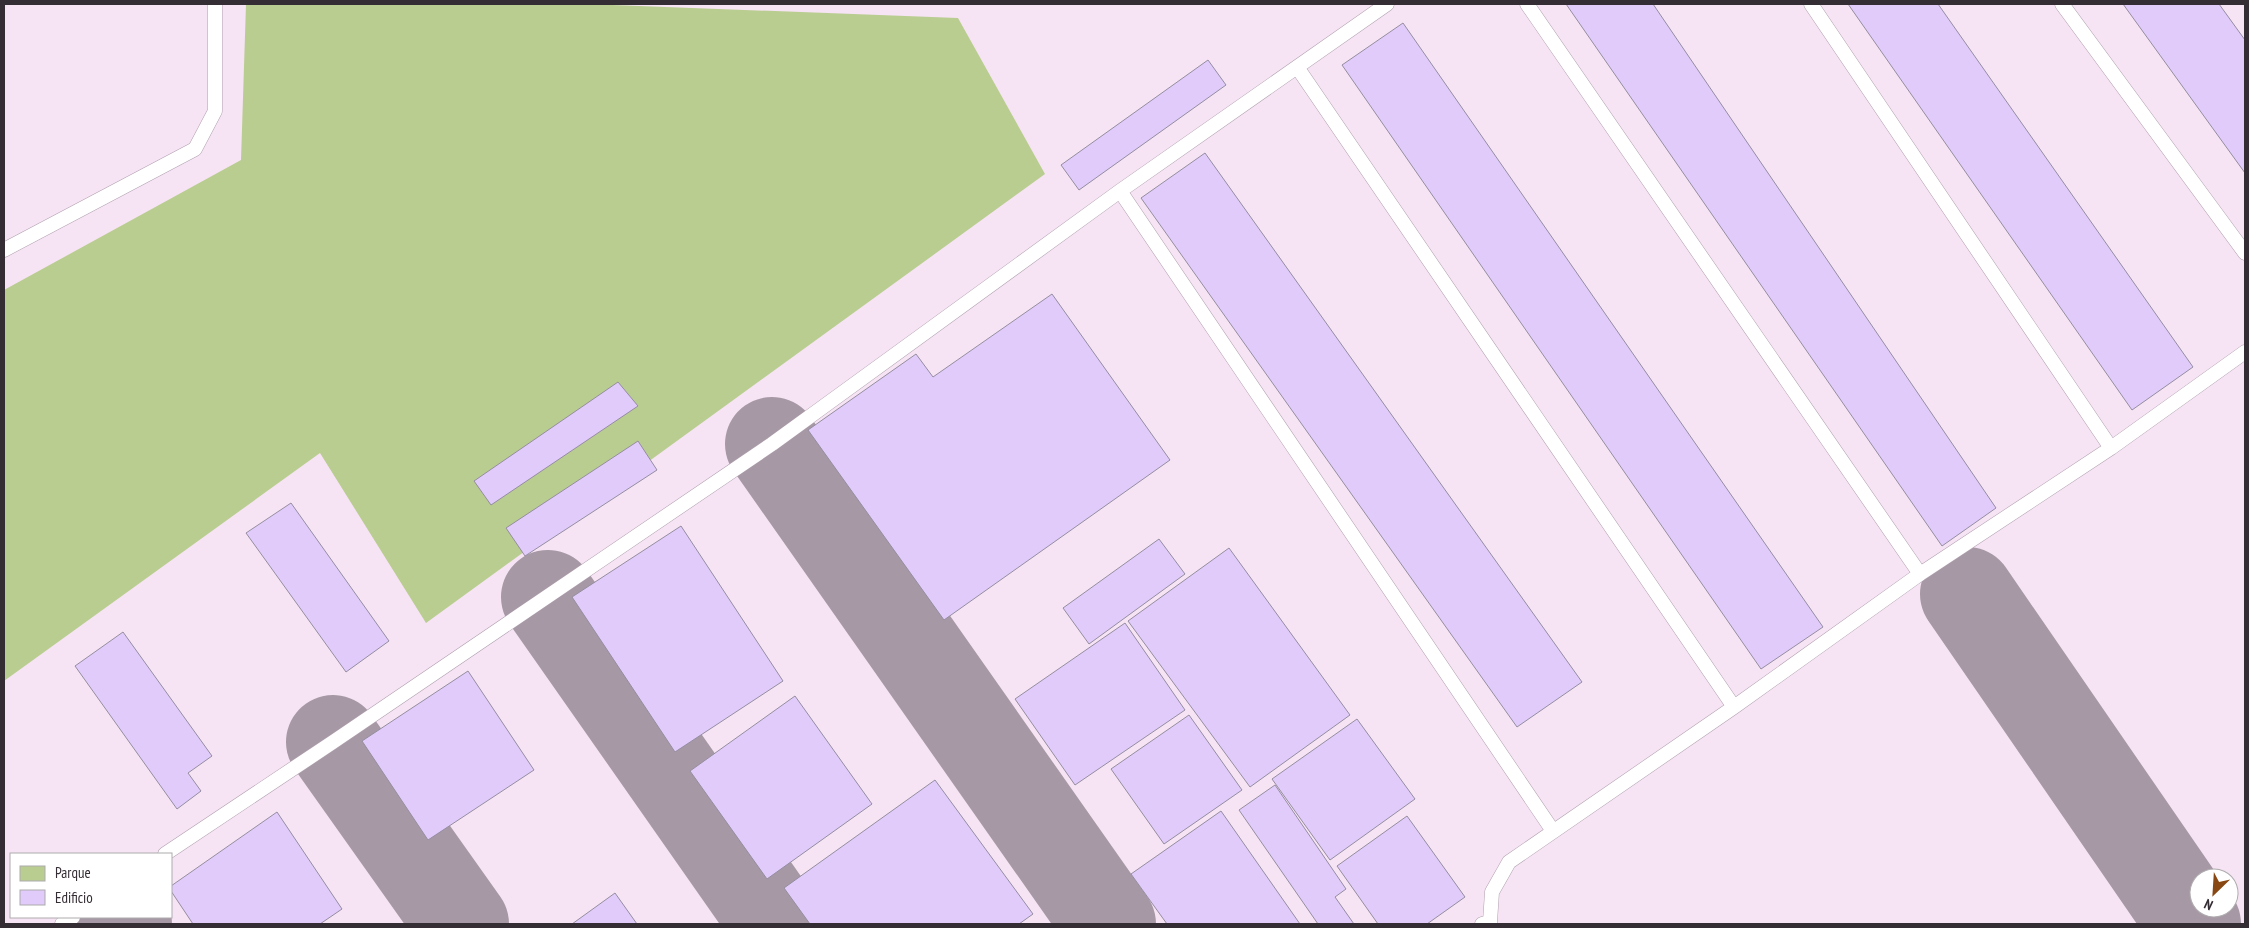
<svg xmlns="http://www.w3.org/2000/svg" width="2249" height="928" font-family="'PT Sans Narrow',sans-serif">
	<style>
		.green { fill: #bacd91 }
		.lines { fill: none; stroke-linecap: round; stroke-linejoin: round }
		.taxiway { stroke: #a699a5; stroke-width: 94 }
		.building { fill: #e0cbfb; stroke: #958da0 }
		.lane-casing { stroke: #b1a0af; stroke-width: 15 }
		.lane { stroke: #fff; stroke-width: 14 }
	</style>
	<rect width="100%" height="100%" fill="#f6e4f4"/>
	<path class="green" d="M246,4H587L958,18L1045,174L426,623L320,453L4,681V290L241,160Z"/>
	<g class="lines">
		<path class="taxiway" d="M772,444L1109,924
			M1967,594L2194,924
			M548,597L777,924
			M333,742L462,924
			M120,917L125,924"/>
	</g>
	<path class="building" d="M1566,4H1653L1996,508L1942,546Z
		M1848,4H1938L2193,367L2132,410Z
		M2123,4H2219L2245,40V173Z
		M1403,23L1823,627L1761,669L1342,65Z
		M1208,60L1226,85L1079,190L1061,165Z
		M1205,153L1582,682L1517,727L1141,198Z
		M1052,294L1170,460L944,620L808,430L916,354L933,377Z
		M618,382L638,406L491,505L474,481Z
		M638,441L657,470L525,556L506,528Z
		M291,503L389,641L346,672L246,533Z
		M681,526L783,681L675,752L572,597Z
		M1159,539L1185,574L1089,644L1063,608Z
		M1229,548L1350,715L1250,787L1128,621Z
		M1125,623L1185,710L1075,785L1015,699Z
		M123,632L212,756L188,773L201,791L177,809L75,666Z
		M468,671L534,770L428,840L362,741Z
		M795,696L872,804L767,879L690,771Z
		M1189,715L1242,790L1164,844L1111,769Z
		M1357,719L1415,799L1330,860L1272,779Z
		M935,780L1033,914L1019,924H810L784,888Z
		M1275,785L1346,889L1335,897L1354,924H1318L1239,810Z
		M1221,811L1300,924H1167L1131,874Z
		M277,812L342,909L320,924H193L171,891V886Z
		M1407,816L1465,897L1427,924H1378L1337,866Z
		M615,893L637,924H572Z"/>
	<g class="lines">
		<g class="lane-casing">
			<path id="lane" d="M1527,4L1920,574
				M1811,4L2111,448
				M2062,4L2245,253
				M1297,67L1734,707
				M1120,191L1553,831
				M4,250L195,149L215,111V4
				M165,854L333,742L772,444L1120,191L1387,4
				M62,924L73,917
				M1482,924L1490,922L1492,892L1509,862L1734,707L1920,574L2111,448L2245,352"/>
		</g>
		<use href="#lane" class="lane"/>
	</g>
	<rect width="2249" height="928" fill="none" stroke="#342d33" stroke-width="10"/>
	<rect x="10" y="853" width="162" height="65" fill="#ffffff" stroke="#aeabad"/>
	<rect x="20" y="866" width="25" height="15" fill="#bacd91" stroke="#aeabad"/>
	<text x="55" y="878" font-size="15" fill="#342d33">Parque</text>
	<rect x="20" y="890" width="25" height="15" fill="#e0cbfb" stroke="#aeabad"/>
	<text x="55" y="903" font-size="15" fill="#342d33">Edificio</text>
	<g transform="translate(2214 893) rotate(205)"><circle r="24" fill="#ffffff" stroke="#aeabad"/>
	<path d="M0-4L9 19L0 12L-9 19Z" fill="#894713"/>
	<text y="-8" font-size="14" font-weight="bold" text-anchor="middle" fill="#342d33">N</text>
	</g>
</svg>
